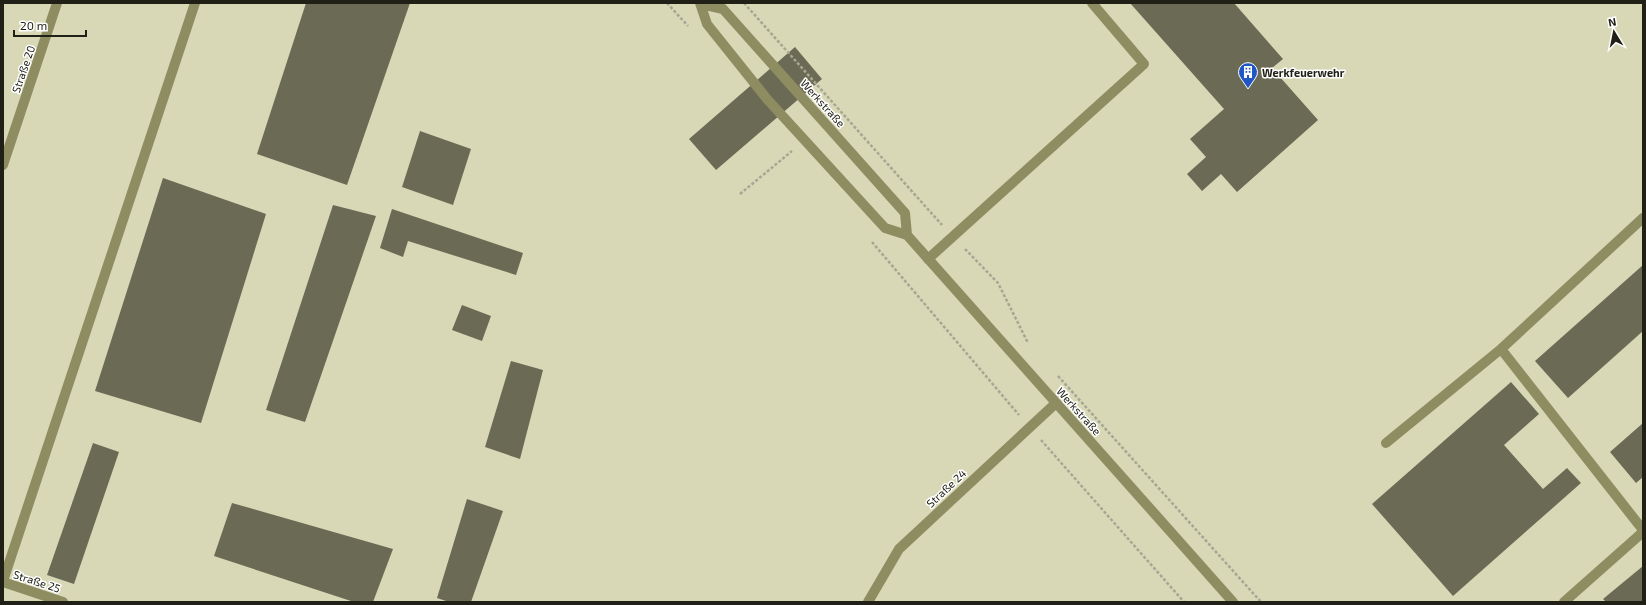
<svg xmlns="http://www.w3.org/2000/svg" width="1646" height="605" font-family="'Exo 2',sans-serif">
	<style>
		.built { fill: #d8d8b7 }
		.building { fill: #6b6b55 }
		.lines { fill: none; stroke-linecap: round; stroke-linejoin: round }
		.path { stroke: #a6a692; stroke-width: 2.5; stroke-dasharray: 3 2; stroke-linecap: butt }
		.lane { stroke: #8e8d61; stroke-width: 10 }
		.street { stroke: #8e8d61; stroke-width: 10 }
		.labels { text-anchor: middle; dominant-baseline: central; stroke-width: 3; stroke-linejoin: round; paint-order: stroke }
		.street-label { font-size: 11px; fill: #202017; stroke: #fff }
		.poi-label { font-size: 11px; font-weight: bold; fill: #202017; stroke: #fff; text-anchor: start }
	</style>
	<rect width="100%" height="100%" fill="#e2e3ca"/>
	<path class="built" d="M3,3H1643V602H3Z"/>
	<path class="building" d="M306,3H410L347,185L257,154Z
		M1130,3H1234L1283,59L1272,68L1318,120L1237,192L1221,174L1202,191L1187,174L1206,157L1190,139L1224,109Z
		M795,47L822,79L716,170L689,139Z
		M420,131L471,149L453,205L402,187Z
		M163,178L266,214L201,423L95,391Z
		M333,205L376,216L305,422L266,410Z
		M392,209L523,253L516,275L408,241L403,257L380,248Z
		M1643,265V331L1568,398L1535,361Z
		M462,305L491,316L482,341L452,330Z
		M511,361L543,370L520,459L485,447Z
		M1511,382L1539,414L1504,445L1543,489L1567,468L1581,483L1453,596L1372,504Z
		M1643,423V477L1636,483L1610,452Z
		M93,443L119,452L74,584L47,575Z
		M467,499L503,511L471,602H449L437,598Z
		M232,503L393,549L373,602H354L214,556Z
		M1643,566V602H1606L1603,599Z"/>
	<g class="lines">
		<path class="path" d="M667,3L688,26
			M744,3L942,225
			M740,194L792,151
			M872,242L1019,415
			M965,249L998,283L1028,343
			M1058,376L1261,602
			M1041,440L1184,602"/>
		<path class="lane" d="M928,259L1144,64L1092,3
			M1501,349L1643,530
			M1386,443L1501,349L1643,218
			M3,581L195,3
			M1564,602L1643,532"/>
		<path class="street" d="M700,3L707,24L767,99L885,228L907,235L1233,602
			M701,4L723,9L905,213L907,235
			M3,165L57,3
			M3,582L63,602
			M868,602L899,549L1056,403"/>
	</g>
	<defs>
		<g id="building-pin" transform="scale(1)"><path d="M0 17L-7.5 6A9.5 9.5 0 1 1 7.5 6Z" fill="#1f57c4" stroke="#fff"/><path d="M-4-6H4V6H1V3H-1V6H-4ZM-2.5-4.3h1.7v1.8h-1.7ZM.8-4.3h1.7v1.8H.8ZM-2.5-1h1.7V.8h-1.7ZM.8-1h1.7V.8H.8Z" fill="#fff"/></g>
	</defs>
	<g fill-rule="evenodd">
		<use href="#building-pin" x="1248" y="72"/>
	</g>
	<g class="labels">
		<g class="street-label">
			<text transform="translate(23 69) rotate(-71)">Straße 20</text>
			<text transform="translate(823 103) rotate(48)">Werkstraße</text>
			<text transform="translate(1079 411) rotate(48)">Werkstraße</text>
			<text transform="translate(946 488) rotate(-43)">Straße 24</text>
			<text transform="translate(37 581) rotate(18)">Straße 25</text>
		</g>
		<g class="poi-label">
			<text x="1262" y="72">Werkfeuerwehr</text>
		</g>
	</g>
	<rect width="1646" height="605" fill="none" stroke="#202017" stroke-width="8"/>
	<g transform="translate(1614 32) rotate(350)" stroke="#ffffff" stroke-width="3" paint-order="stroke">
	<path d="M0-3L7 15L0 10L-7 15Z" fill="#202017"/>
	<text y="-6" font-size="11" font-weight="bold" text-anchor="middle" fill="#202017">N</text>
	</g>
	<path d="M14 30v6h72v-6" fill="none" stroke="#202017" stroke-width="2"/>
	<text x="20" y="30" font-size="12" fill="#202017" stroke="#ffffff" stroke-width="3" paint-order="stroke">20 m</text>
</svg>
